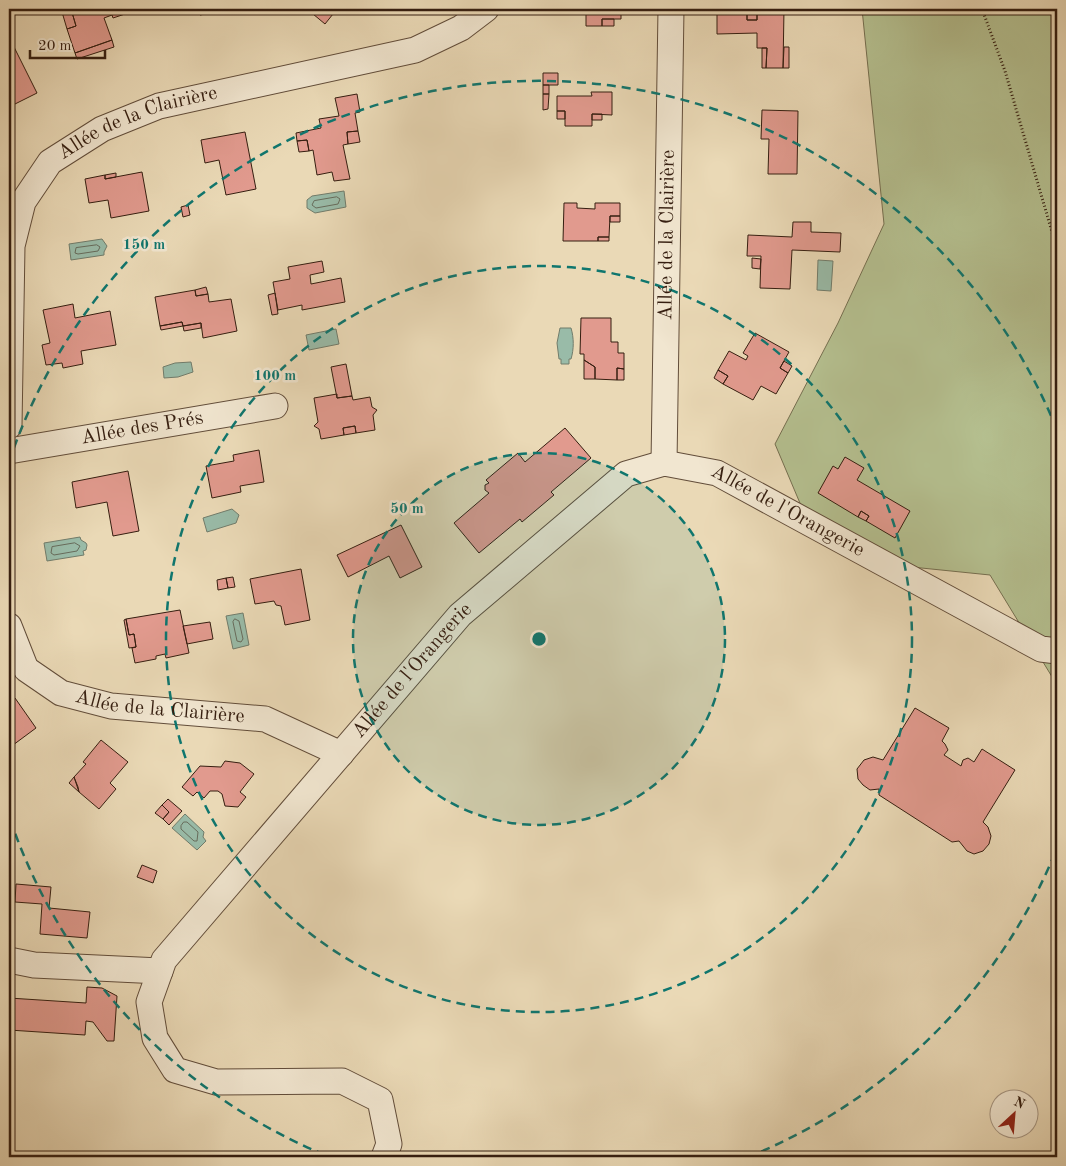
<svg xmlns="http://www.w3.org/2000/svg" width="1066" height="1166" font-family="'Old Standard TT',serif">
	<style>
		.green { fill: #b5c090; stroke: #756f50 }
		.water { fill: #99bba8; stroke: #717c6b }
		.lines { fill: none; stroke-linecap: round; stroke-linejoin: round }
		.shore { stroke: #676c5c; stroke-width: 1 }
		.building { fill: #e19a8e; stroke: #351e10 }
		.street-casing { stroke: #624d3a; stroke-width: 27 }
		.path { stroke: #351e10; stroke-width: 3; stroke-dasharray: 1 2.5; stroke-linecap: butt }
		.street { stroke: #f1e6d0; stroke-width: 25 }
		.ring { fill: none; stroke: #0f766e; stroke-width: 2.5; stroke-dasharray: 9 6 }
		.labels { text-anchor: middle; dominant-baseline: central; stroke-width: 5; stroke-linejoin: round; paint-order: stroke }
		.street-label { font-size: 20px; fill: #351e10; stroke: #f1e6d0 }
		.centre { fill: #0f766e; stroke: #f1e6d0; stroke-width: 2.5 }
		.ring-label { font-size: 15px; text-anchor: middle; font-weight: bold; fill: #0f766e; stroke: #f1e6d0; stroke-width: 5; stroke-linejoin: round; paint-order: stroke }
	</style>
	<rect width="100%" height="100%" fill="#ead9b6"/>
	<filter id="stains"><feTurbulence type="fractalNoise" baseFrequency=".004" numOctaves="4"/><feColorMatrix values="0 0 0 0 .2 0 0 0 0 .09 0 0 0 0 .02 0 0 0 .5 -.17"/></filter>
	<radialGradient id="worn" r=".72"><stop offset=".6" stop-color="#630" stop-opacity="0"/><stop offset="1" stop-color="#630" stop-opacity=".3"/></radialGradient>
	<path class="green" d="M862,9H1057V685L990,575L853,561L805,515L775,444L838,323L884,224Z"/>
	<path class="water" d="M344,191L346,207L315,213L307,208V200L312,196Z
		M102,239L107,246L104,252V255L71,260L69,244Z
		M818,260L833,261L831,291L817,290Z
		M560,328H571C574,338 574,349 571,359H569V364H561V359H559L557,343Z
		M336,329L339,344L309,350L306,335Z
		M191,362L193,372L178,377L164,378L163,367L175,363Z
		M232,509L239,515L236,523L207,532L203,518Z
		M80,537L81,540L86,543L87,545L86,550L83,551L84,555L47,561L44,543Z
		M243,613L249,645L233,649L226,616Z
		M185,814L204,832L203,837L206,841L197,850L172,828Z"/>
	<g class="lines">
		<path class="shore" d="M337,197L340,199L338,204L316,208L312,205L314,201Z
			M97,245L100,247L98,251L78,254L75,253L76,248Z
			M75,543L80,546L77,551L54,555L51,553L52,547Z
			M235,619L239,621L243,639L241,642L237,641L233,622Z
			M184,822H187L198,832L197,841H194L181,829V826Z"/>
	</g>
	<path class="building" d="M71,9H140L113,18L112,15L104,18L112,40L75,53L67,29L76,26Z
		M71,9L76,26L67,29L62,12Z
		M185,9H199V10L186,13Z
		M199,9H215L216,12L200,15Z
		M307,9H337L325,24Z
		M586,9H621V19H602V26H586Z
		M717,9H747V20H757V9H784L783,68H766L767,48H757V33L717,34Z
		M747,14H757V20H747Z
		M602,19H614V26H602Z
		M9,37L37,93L9,107Z
		M112,40L114,47L77,59L75,53Z
		M784,47H789V68H783Z
		M762,48H767L766,68H762Z
		M543,73H558V85H543Z
		M543,85H549V94H543Z
		M591,92H612V115L592,114V126H565V111H557V96H592Z
		M357,94L360,112L355,113L358,131L347,132L348,144L343,145L350,179L334,181L332,172L317,175L313,150L309,151L307,140L297,141L296,133L321,128L319,119L339,116L335,98Z
		M543,94H549L548,109L543,110Z
		M762,110L798,111L797,174H768L769,139H761Z
		M557,111H565V119H557Z
		M592,114H602V120H592Z
		M358,131L360,142L348,144L347,132Z
		M245,132L256,189L226,195L219,160L205,163L201,140Z
		M307,140L309,151L299,152L297,141Z
		M142,172L149,211L111,218L108,200L89,203L85,179L105,175V179Z
		M116,173V177L105,179V175Z
		M564,203H577V208L595,209V203H620V216H610L609,237H598V241H563Z
		M188,205L190,215L183,217L181,207Z
		M610,216H620V222H610Z
		M793,222H811V232L841,233L840,252L792,250L790,289L760,288L761,256H747L748,235L792,237Z
		M598,237H609V241H598Z
		M752,258L761,259L760,269L752,268Z
		M322,261L324,272L310,275L311,284L341,278L345,302L302,310V305L278,310L273,282L290,279L288,267Z
		M206,287L208,294L196,296L195,290Z
		M195,290L196,296L208,294L209,302L231,299L237,331L203,338L201,323L183,326L182,322L160,326L155,297Z
		M275,293L278,314L272,315L268,295Z
		M73,304L75,318L110,311L116,345L81,351L83,364L63,368L62,363L46,365L42,345L50,343L43,310Z
		M581,318H611V342H618V353H624V369L617,368V380L595,379V367L584,360V354H580Z
		M182,322L183,326L161,330L160,326Z
		M201,323V328L184,331L183,326Z
		M755,333L789,352L780,368L788,373L776,394L761,386L753,400L723,384L728,376L718,370L729,351L746,360L748,356L743,353Z
		M584,360L595,367V379H584Z
		M784,361L792,366L788,373L780,368Z
		M346,364L352,396L337,398L331,367Z
		M617,368L624,369V380H617Z
		M718,370L728,376L723,384L714,378Z
		M337,394V398L352,396L353,400L370,397L372,407L377,410L373,415L375,430L356,433L355,426L343,428L344,435L321,439L319,429L314,426L318,422L314,398Z
		M355,426L356,433L344,435L343,428Z
		M565,428L591,458L551,492L554,495L522,522L520,519L479,553L454,523L489,493L485,490V485L489,483L486,480L518,453L525,462Z
		M259,450L264,482L240,486L241,492L212,498L206,466L234,461L233,455Z
		M845,457L864,468L857,480L910,511L895,538L866,521L869,516L861,511L858,517L818,493L833,466L838,469Z
		M128,471L139,531L113,536L107,502L76,508L72,482Z
		M861,511L869,516L866,521L858,517Z
		M401,525L422,567L400,578L389,556L348,577L337,555Z
		M301,569L310,620L285,625L281,606L276,605L274,601L255,604L250,579Z
		M233,577L235,587L228,588L226,578Z
		M226,578L228,588L218,590L217,580Z
		M180,610L189,653L166,658L165,654L156,656V659L135,663L132,648L136,647L134,634L129,635L126,619Z
		M126,619L129,635L134,634L136,647L129,648L124,620Z
		M210,622L213,639L187,644L183,626Z
		M15,698L36,728L9,748V702Z
		M915,708L949,728L942,741L945,744L948,750L944,755L961,766L963,760L968,758L974,762L982,749L1015,770L983,822L988,827L991,836L989,844L983,851L974,854L967,851L959,841L952,842L879,795V789L870,790L863,785L858,779L857,769L864,760L873,757L883,760Z
		M101,740L128,762L110,783L116,789L99,809L79,792L74,777L86,764L83,762Z
		M225,761L240,763L254,774L240,792L246,797L238,807L225,806L222,794L218,791H210L204,798L197,792L193,796L182,787L200,766L221,767Z
		M74,777L78,787L79,792L69,783Z
		M168,799L182,811L169,825L163,819L169,812L162,805Z
		M162,805L169,812L163,819L155,813Z
		M142,865L157,871L153,883L137,877Z
		M16,884L51,887L49,908L90,912L87,938L40,934L42,904L15,902Z
		M87,987L102,988L117,996L114,1041H107L93,1022L86,1021L85,1035L9,1030V998L86,1003Z"/>
	<g class="lines">
		<g class="street-casing">
			<g id="street">
				<path id="s1" d="M9,426L12,246L23,202L50,162L102,129L159,106L415,50L461,28L486,9"/>
				<path id="s2" d="M9,451L275,406"/>
				<path id="s3" d="M664,463L671,9"/>
				<path id="s4" d="M9,626L26,669L61,693L111,706L265,719L341,754"/>
				<path d="M9,960L34,965L160,971"/>
				<path id="s5" d="M384,1157L389,1144L380,1100L342,1081L216,1082L175,1070L155,1038L149,1002L164,960L460,615L626,474L664,463L717,473L1041,649L1057,651"/>
			</g>
		</g>
		<path class="path" d="M982,9L1005,71L1057,249"/>
		<use href="#street" class="street"/>
	</g>
	<circle cx="539" cy="639" r="186" fill="#0f766e" fill-opacity=".12"/>
	<g class="ring">
		<circle cx="539" cy="639" r="186"/>
		<circle cx="539" cy="639" r="373"/>
		<path d="M1055 853A559 559 0 0 1 753 1155M325 1155A559 559 0 0 1 9 816M9 462A559 559 0 0 1 1055 425"/>
	</g>
	<g class="labels">
		<g class="street-label">
			<text stroke="none"><textPath href="#s1" startOffset="371">Allée de la Clairière</textPath></text>
			<text stroke="none"><textPath href="#s3" startOffset="228">Allée de la Clairière</textPath></text>
			<text stroke="none"><textPath href="#s2" startOffset="135">Allée des Prés</textPath></text>
			<text stroke="none"><textPath href="#s5" startOffset="1235">Allée de l'Orangerie</textPath></text>
			<text stroke="none"><textPath href="#s5" startOffset="770">Allée de l'Orangerie</textPath></text>
			<text stroke="none"><textPath href="#s4" startOffset="189">Allée de la Clairière</textPath></text>
		</g>
	</g>
	<circle cx="539" cy="639" r="8" class="centre"/>
	<g class="ring-label">
		<text x="144" y="249">150 m</text>
		<text x="275" y="380">100 m</text>
		<text x="407" y="513">50 m</text>
	</g>
	<rect width="1066" height="1166" fill="none" stroke="#ead9b6" stroke-width="30"/>
	<rect x="10" y="10" width="1046" height="1146" fill="none" stroke="#351e10" stroke-width="2.5"/>
	<rect x="15" y="15" width="1036" height="1136" fill="none" stroke="#351e10"/>
	<g transform="translate(1014 1114) rotate(26)"><circle r="24" fill="#f1e6d0" stroke="#a69683"/>
	<path d="M0-4L9 19L0 12L-9 19Z" fill="#8f2418"/>
	<text y="-8" font-size="14" font-weight="bold" text-anchor="middle" fill="#351e10">N</text>
	</g>
	<path d="M30 50v8h75v-8" fill="none" stroke="#351e10" stroke-width="2.5"/>
	<text x="38" y="50" font-size="15" fill="#351e10" stroke="#f1e6d0" stroke-width="4" paint-order="stroke">20 m</text>
	<rect width="100%" height="100%" filter="url(#stains)"/>
	<rect width="100%" height="100%" fill="url(#worn)"/>
</svg>
